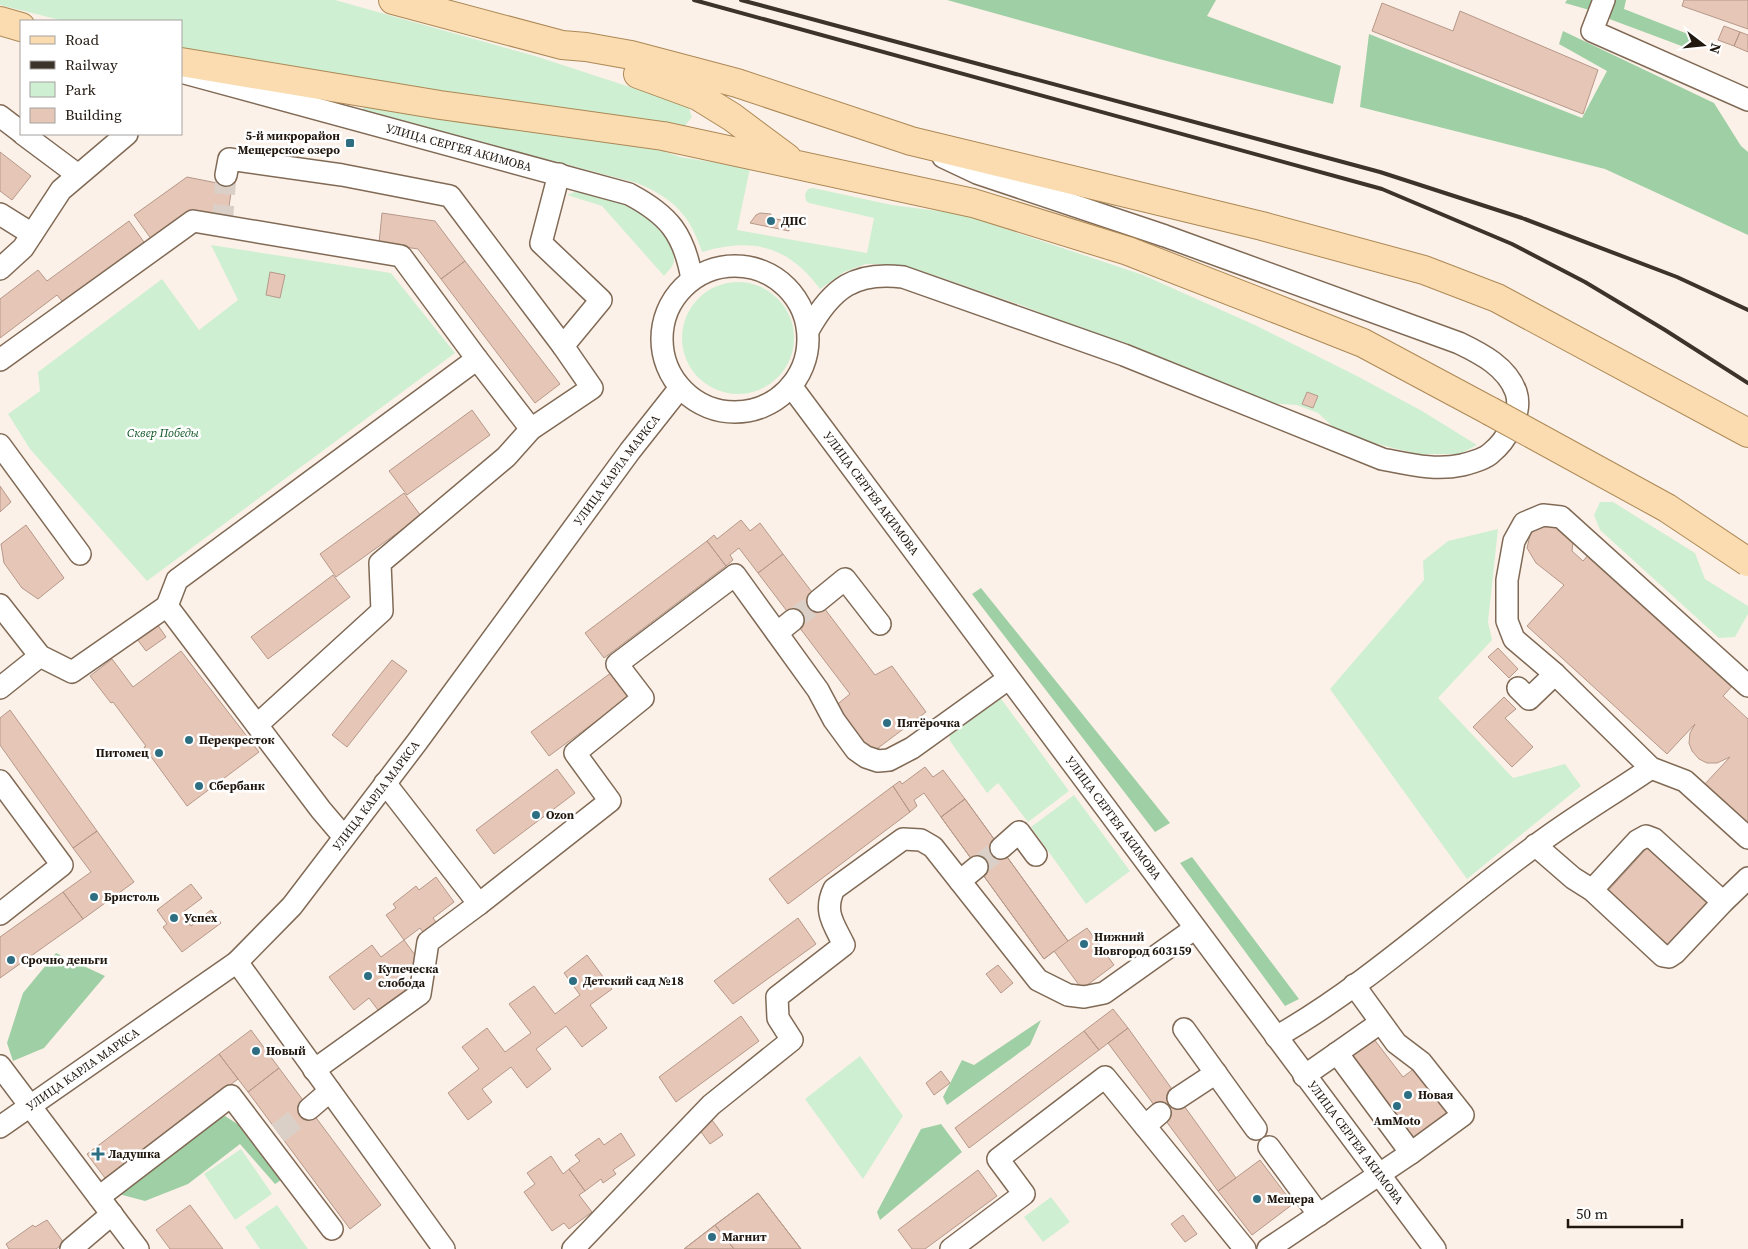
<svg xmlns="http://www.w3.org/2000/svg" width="1748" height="1249" font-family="'Source Serif 4',serif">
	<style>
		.green { fill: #cfefd2 }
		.forest { fill: #9fcfa4 }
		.building { fill: #e6c7b7; stroke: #b69889 }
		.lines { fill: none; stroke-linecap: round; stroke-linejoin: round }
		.minor-tunnel { stroke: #dbd0c7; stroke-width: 21; stroke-dasharray: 21 11; stroke-linecap: butt }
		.minor-casing { stroke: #806a56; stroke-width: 24 }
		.major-casing { stroke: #ac8855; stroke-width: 30 }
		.minor { stroke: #fff; stroke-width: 21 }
		.major { stroke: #fadcb0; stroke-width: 28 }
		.rail { stroke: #3c332b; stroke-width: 4 }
		.major-bridge-casing { stroke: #ac8855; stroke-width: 30; stroke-linecap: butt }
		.major-bridge { stroke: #fadcb0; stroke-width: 28 }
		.poi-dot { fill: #2d6e82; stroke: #fff; stroke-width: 2 }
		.labels { text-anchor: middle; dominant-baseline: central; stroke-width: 5; stroke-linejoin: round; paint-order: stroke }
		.poi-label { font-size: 12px; font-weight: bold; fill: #20170f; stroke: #fff; text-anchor: start }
		.street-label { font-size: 12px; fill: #20170f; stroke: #fff }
		.park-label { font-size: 12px; font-style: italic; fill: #0c5420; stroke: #fff }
	</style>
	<rect width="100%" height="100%" fill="#fcf1e8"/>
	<path class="green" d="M0,0H335L535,56L688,106L692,117L684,127L336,77L181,48V21H64L0,5Z
		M365,106L635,141L680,157L750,168L737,230L867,253L874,218L809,203L806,201L805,194L808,189L813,188L892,205L961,214L1143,275L1257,326L1357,376L1422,411L1477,445L1460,454H1417L1342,435L1318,413L1297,405L1268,403L1021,305L904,265L866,264L844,272L820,289C788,246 753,237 702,252C690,215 673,198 637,183L361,111Z
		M575,192C596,195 623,201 641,214C654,223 674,242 674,260C674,266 668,271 664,276L602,206L567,195Z
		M211,245L391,273L455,353L147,581L30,449L8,414L40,391L38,372L162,279L199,330L238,300Z
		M682 338a56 56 0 1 1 112 0a56 56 0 1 1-112 0Z
		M1600,502H1613L1695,553L1705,579L1748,606V614L1735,637L1719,638L1600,530L1594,515Z
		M1498,529L1488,622L1492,640L1438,698L1513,778L1565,764L1581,786L1467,879L1330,689L1424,580L1423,561L1448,541Z
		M996,692L1069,791L1028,822L998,783L987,793L950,741L949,732Z
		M1074,795L1130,871L1086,904L1031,827Z
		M860,1056L903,1116L863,1179L805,1099Z
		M241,1149L272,1194L235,1220L204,1174Z
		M1051,1197L1070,1222L1043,1242L1024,1217Z
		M277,1205L308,1249H260L245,1227Z"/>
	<path class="forest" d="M947,0H1216L1207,16L1341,66L1333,104L1159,59Z
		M1567,0H1597L1593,11L1565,3Z
		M1610,0H1626L1624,9L1693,36L1687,48L1604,17Z
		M1563,31L1714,103L1741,146L1748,152V235L1605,169L1360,107L1369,34L1582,118L1607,71L1559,44Z
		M981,588L1170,823L1155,832L972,594Z
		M1192,857L1299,999L1285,1006L1180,863Z
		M56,953L105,976L44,1048L13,1061L7,1043L23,993Z
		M1041,1020L1030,1045L947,1105L943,1097L962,1060L974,1065Z
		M225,1116L239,1125L284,1178L275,1184L240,1144L188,1184L145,1201L115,1193L164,1137Z
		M941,1124L962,1152L880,1220L877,1212L921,1129Z"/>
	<path class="building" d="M1684,0H1748V29L1682,6Z
		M1382,3L1453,31L1460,11L1598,70L1583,114L1372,31Z
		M1724,26L1740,32L1734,46L1718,40Z
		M1740,32L1748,35V52L1734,46Z
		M0,152L31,176L12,200L0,191Z
		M187,177L232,186L227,220L152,240L134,215Z
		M382,213L435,221L465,261L441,279L418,249L379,243Z
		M760,213L771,214L770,218L782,220V217L791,219L789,231L750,223L756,215Z
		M129,221L146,245L66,306L57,295L0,338V299L38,270L47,281Z
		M465,261L560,384L535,403L441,279Z
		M270,272L285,275L280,298L266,295Z
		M1307,392L1318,396L1313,408L1302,404Z
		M472,410L490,435L407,495L389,471Z
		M0,486L11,502L0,512Z
		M404,493L421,516L336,577L320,554Z
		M741,520L750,531L760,523L783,554L758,573L739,548L730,555L733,560L726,566L707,541L714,535L717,539Z
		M1550,521L1573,541L1572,551L1583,561L1590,553L1734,684L1723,696L1748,719V825L1704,785L1730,757L1717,763H1707L1699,759L1692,751L1689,743L1690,733L1695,724L1667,754L1527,626L1564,585L1536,563L1527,548L1531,531Z
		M26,525L64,578L38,599L22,588L4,563L1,544Z
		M707,541L726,566L604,658L585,633Z
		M783,554L875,675L892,666L926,712L870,754L834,707L850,694L758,573Z
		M333,575L350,597L268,659L251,637Z
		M157,624L166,637L146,651L137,639Z
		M1498,648L1518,669L1509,678L1488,657Z
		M181,651L259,752L187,806L144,747L146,746L113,702L111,703L90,676L112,659L133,687Z
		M392,660L407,671L347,747L332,735Z
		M612,672L630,696L549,756L531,732Z
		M1504,697L1516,709L1505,718L1533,747L1512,767L1473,727Z
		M10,710L97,831L73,848L0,745V718Z
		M925,767L933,777L943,770L965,799L941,817L924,793L914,800L917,806L910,812L893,786L900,781L902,784Z
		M557,769L575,793L494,854L476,830Z
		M893,786L910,812L788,904L769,879Z
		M965,799L1068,941L1087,928L1114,965L1082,989L1054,951L1044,959L941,817Z
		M965,799L1068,941L1044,959L941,817Z
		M97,831L134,882L83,919L63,892L91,872L73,848Z
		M1647,848L1710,906L1668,951L1605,894Z
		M436,877L454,902L433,918L438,925L425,935L420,928L404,940L386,915L396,908L393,904L416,886L419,890Z
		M191,884L202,898L182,913L191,926L211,910L221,923L182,952L163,927L167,924L157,910Z
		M63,892L83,919L0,978V937Z
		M798,918L816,944L733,1004L714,981Z
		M404,940L420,962L404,975L412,985L378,1010L369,998L354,1010L329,977L372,945L381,957Z
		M587,955L612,989L590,1005L607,1028L582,1047L566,1026L536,1049L551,1069L527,1088L511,1067L482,1089L492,1102L468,1120L448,1093L479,1069L462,1047L487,1028L505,1052L531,1033L509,1004L534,986L555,1014L580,995L564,973Z
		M998,965L1013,983L1001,993L986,974Z
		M1113,1009L1128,1028L1099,1050L1084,1031Z
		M741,1016L759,1041L676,1102L659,1077Z
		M1128,1028L1236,1178L1218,1191L1108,1043Z
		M251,1030L279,1068L248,1092L219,1054Z
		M1084,1031L1099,1050L969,1148L955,1128Z
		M1373,1038L1403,1077L1415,1068L1449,1113L1413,1140L1350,1055Z
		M219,1054L238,1079L105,1178L87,1154Z
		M279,1068L381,1205L350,1229L248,1092Z
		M941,1071L950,1083L934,1095L926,1083Z
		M709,1116L723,1135L710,1144L696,1125Z
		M621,1133L635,1155L613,1170L616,1174L603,1183L601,1179L585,1191L569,1169L580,1161L575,1155L599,1138L604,1145Z
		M551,1156L563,1174L569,1169L585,1191L579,1195L592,1212L569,1229L564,1223L552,1231L524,1192L535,1184L527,1173Z
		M1260,1160L1293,1204L1252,1235L1218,1191Z
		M978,1170L997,1196L925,1249H912L898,1230Z
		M758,1193L801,1249H734L715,1225Z
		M758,1193L801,1249H684L715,1225Z
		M190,1205L223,1249H170L156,1230Z
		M1183,1215L1197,1234L1185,1242L1171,1224Z
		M47,1220L64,1243L56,1249H9L6,1244L33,1225L35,1227Z
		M715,1225L734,1249H684Z"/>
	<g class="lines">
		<path class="minor-tunnel" d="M222,226L226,175
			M793,620L818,601
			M977,867L1001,848
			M278,1133L309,1109"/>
		<g class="minor-casing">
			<g id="minor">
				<path d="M1604,0L1592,31L1748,100"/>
				<path id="s1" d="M181,72L629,194C669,215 684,234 692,279"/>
				<path d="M0,116L21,132"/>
				<path d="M23,134L78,175"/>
				<path d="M226,175L229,159L342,175L450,196L563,346"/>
				<path d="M0,214L32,234"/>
				<circle cx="735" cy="339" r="73"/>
				<path d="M0,269L23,248L61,190L127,134"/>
				<path d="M809,329C832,288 855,271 903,277L1124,355L1382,459C1409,464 1435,471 1462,465C1470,463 1485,459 1491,453C1506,441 1523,413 1516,392C1507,367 1482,354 1459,343L1165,236L977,173L943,157"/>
				<path d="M477,359L531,429"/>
				<path d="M0,360L193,221L401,256L477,359L177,580L167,606"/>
				<path id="s2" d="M791,386L1435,1249"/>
				<path d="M0,445L80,554"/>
				<path d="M818,601L845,579L880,624"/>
				<path d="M0,605L40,656L72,672L167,606L321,810L344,837"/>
				<path d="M777,633L793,620"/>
				<path d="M1748,686L1561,517L1543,515L1524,523L1514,541L1507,580V621L1514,639L1555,674L1651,768L1685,781L1748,838"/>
				<path d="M0,688L40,656"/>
				<path d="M1518,688L1529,699L1555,674"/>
				<path d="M257,725L382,611L380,563L506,457L531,429L592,388L563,346L601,300L541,243L559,174"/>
				<path d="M0,781L62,865L0,914"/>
				<path d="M385,783L479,904L610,801L575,753L643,698L617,664L735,575L818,690L834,720L856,750L866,757L878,761L889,760L912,748L1008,679"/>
				<path d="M1535,845L1573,878L1592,890L1663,956L1669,957L1675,953L1723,902L1748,878"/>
				<path d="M1001,848L1019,832L1036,855"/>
				<path d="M960,881L977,867"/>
				<path d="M1592,890L1637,841L1646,836L1654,839L1723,902"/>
				<path d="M237,962L444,1249"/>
				<path d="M1354,985L1396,1043L1421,1062L1463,1115L1411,1153L1337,1053L1380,1023"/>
				<path d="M1184,1029L1256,1129"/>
				<path d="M1276,1037C1369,984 1448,909 1535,846C1572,818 1613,794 1651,768"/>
				<path d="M0,1066L138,1249"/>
				<path d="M314,1070L420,994L428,942L479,904"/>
				<path d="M1304,1076L1337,1053"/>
				<path d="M1178,1098L1216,1073"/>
				<path d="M309,1109L330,1091"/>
				<path d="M1145,1126L1160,1113"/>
				<path id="s3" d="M0,1127L237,962L292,906L417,742L630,451L679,389"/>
				<path d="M1269,1147L1319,1215"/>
				<path d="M99,1197L231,1096L332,1229"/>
				<path d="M71,1249L112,1214"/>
				<path d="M573,1249L711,1105L792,1040L778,1018L777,997L844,945C834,924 823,912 834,889L903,839L921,840L933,847L1038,980L1068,995L1084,997L1104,993L1194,929"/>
				<path d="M951,1249L1024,1194L998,1159L1105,1077L1245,1249"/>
				<path d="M1268,1249L1411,1153"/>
			</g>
		</g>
		<g class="major-casing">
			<path id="major" d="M393,0L562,45L586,47L631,55L737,83L911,141L1262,226L1424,270L1497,298L1748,433
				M0,21L21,27
				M181,62L440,105L663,136L973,203L1128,251L1282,311L1363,343L1490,411
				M638,74L698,96L732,117L787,158"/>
		</g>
		<use href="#minor" class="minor"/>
		<use href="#major" class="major"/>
		<path class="rail" d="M694,0L1382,189L1512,244L1585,282L1665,330L1748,383
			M741,0L1380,172L1522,218L1677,277L1748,310"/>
		<g class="major-bridge-casing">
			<path id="major-bridge" d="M1490,411L1667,508L1748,562"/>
		</g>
		<use href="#major-bridge" class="major-bridge"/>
	</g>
	<g class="poi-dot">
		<rect x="345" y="138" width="10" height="10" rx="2.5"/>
		<circle cx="771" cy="221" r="5"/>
		<circle cx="887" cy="723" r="5"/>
		<circle cx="189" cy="740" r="5"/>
		<circle cx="159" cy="753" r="5"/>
		<circle cx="199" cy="786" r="5"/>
		<circle cx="536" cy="815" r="5"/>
		<circle cx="94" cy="897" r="5"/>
		<circle cx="174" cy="918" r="5"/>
		<circle cx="1084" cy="944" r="5"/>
		<circle cx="11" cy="960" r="5"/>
		<circle cx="368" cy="976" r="5"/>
		<circle cx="573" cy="981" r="5"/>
		<circle cx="256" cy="1051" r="5"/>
		<circle cx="1408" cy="1095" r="5"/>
		<circle cx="1397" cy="1106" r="5"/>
		<path d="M95.5 1146.5h5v5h5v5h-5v5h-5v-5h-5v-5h5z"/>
		<circle cx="1257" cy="1199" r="5"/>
		<circle cx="712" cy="1237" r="5"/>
	</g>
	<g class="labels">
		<g class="poi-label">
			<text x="340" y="136" text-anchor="end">5-й микрорайон<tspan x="340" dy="14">Мещерское озеро</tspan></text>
			<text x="781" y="221">ДПС</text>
			<text x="897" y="723">Пятёрочка</text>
			<text x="199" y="740">Перекресток</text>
			<text x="149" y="753" text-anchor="end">Питомец</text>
			<text x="209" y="786">Сбербанк</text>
			<text x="546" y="815">Ozon</text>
			<text x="104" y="897">Бристоль</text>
			<text x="184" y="918">Успех</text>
			<text x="1094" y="937">Нижний<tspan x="1094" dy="14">Новгород 603159</tspan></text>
			<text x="21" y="960">Срочно деньги</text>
			<text x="378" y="969">Купеческа<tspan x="378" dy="14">слобода</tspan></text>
			<text x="583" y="981">Детский сад №18</text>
			<text x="266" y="1051">Новый</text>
			<text x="1418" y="1095">Новая</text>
			<text x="1397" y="1121" text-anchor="middle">AmMoto</text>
			<text x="108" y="1154">Ладушка</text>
			<text x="1267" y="1199">Мещера</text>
			<text x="722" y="1237">Магнит</text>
		</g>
		<g class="street-label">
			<text stroke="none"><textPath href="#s1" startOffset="288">УЛИЦА СЕРГЕЯ АКИМОВА</textPath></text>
			<text stroke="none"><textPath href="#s3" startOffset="911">УЛИЦА КАРЛА МАРКСА</textPath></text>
			<text stroke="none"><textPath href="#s2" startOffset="134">УЛИЦА СЕРГЕЯ АКИМОВА</textPath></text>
			<text stroke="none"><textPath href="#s3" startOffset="506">УЛИЦА КАРЛА МАРКСА</textPath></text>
			<text stroke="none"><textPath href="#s2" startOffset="539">УЛИЦА СЕРГЕЯ АКИМОВА</textPath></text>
			<text stroke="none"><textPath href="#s3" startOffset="101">УЛИЦА КАРЛА МАРКСА</textPath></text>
			<text stroke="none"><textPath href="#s2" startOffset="944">УЛИЦА СЕРГЕЯ АКИМОВА</textPath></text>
		</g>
		<g class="park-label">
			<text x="163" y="433">Сквер Победы</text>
		</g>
	</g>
	<rect x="20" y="20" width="162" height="115" fill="#ffffff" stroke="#a6a29f"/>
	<rect x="30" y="36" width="25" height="8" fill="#fadcb0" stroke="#a6a29f"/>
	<text x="65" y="45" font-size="15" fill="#20170f">Road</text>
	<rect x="30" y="61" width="25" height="8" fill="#3c332b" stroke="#a6a29f"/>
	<text x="65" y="70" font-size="15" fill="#20170f">Railway</text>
	<rect x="30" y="82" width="25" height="15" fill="#cfefd2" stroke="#a6a29f"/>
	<text x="65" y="95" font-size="15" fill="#20170f">Park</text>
	<rect x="30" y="108" width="25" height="15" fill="#e6c7b7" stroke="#a6a29f"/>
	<text x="65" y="120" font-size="15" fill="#20170f">Building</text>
	<g transform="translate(1703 45) rotate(106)" stroke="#ffffff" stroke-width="4" paint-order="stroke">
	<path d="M0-4L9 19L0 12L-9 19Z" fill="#20170f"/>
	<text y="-8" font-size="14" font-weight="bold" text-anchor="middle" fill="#20170f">N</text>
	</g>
	<path d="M1568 1219v8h114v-8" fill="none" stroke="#20170f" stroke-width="2.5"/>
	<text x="1576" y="1219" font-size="15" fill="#20170f" stroke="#ffffff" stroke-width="4" paint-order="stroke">50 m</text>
</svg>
